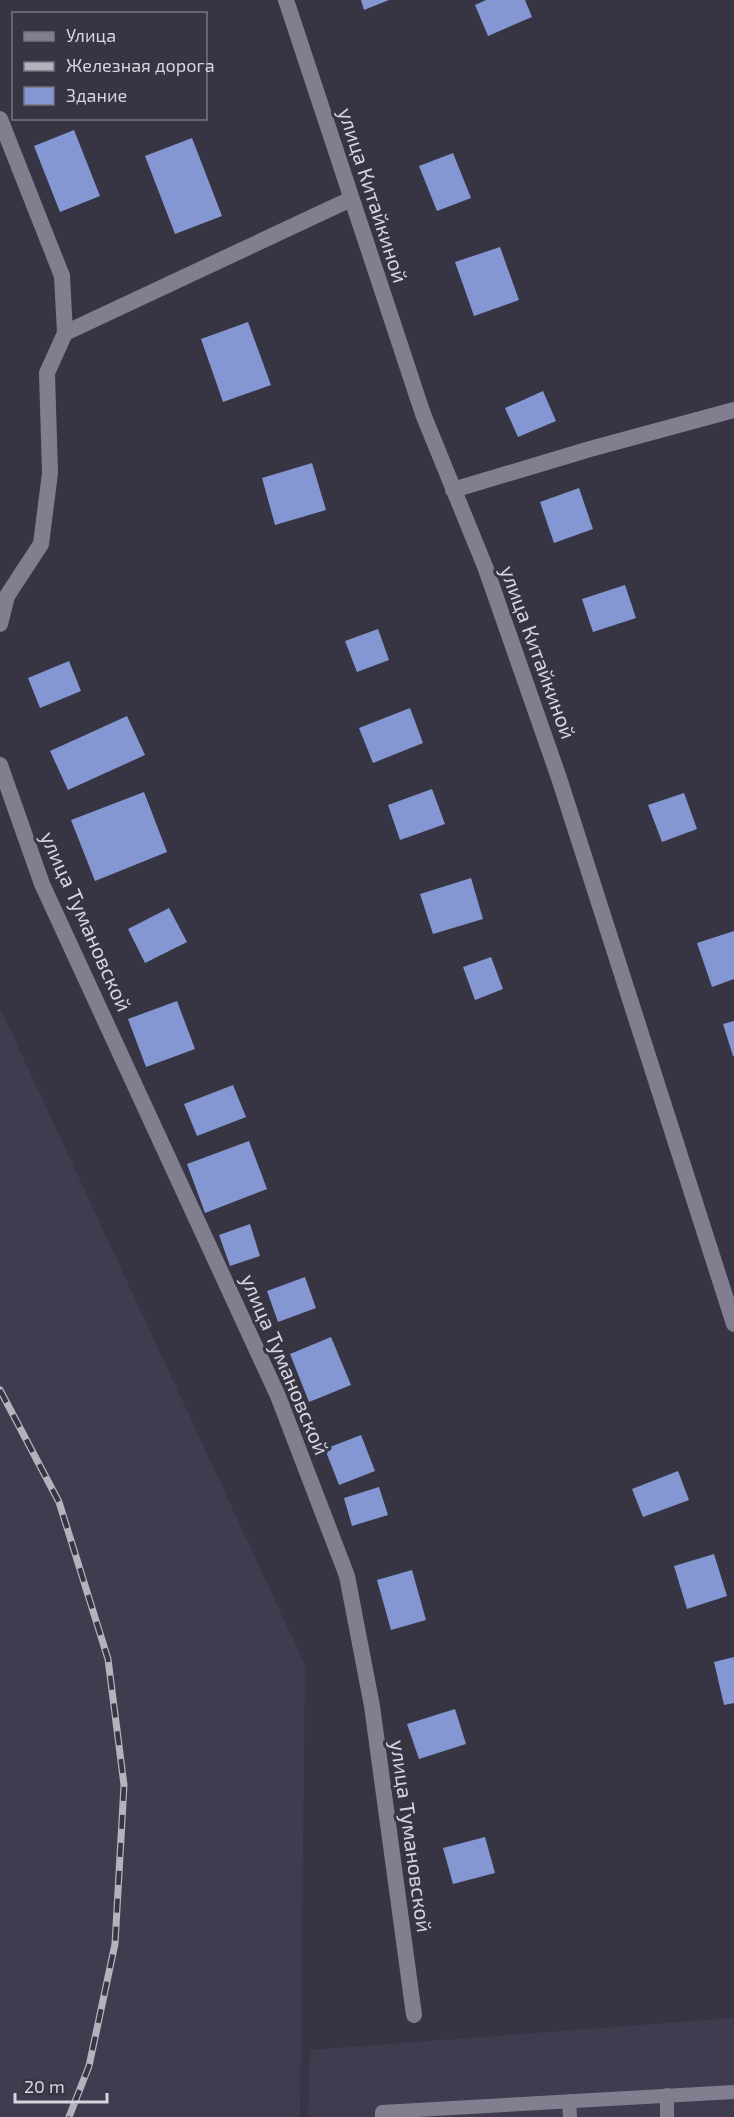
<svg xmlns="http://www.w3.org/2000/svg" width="734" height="2117" font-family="'Exo 2',sans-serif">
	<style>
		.built { fill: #3f3c50 }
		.building { fill: #8597d3 }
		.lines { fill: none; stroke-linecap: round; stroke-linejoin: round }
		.service { stroke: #807e8f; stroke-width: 14 }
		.minor { stroke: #807e8f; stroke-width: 16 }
		.rail-casing { stroke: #b4b2bc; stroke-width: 7 }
		.rail { stroke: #373543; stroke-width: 4.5; stroke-dasharray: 14; stroke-linecap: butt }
		.labels { text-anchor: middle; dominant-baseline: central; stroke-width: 6; stroke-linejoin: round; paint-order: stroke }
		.street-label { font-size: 21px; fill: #d6d4de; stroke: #373543 }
	</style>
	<rect width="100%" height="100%" fill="#373543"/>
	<path class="built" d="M0,1008L305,1665L300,2117H0Z
		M734,2018V2117H308L310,2050Z"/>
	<path class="building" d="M361,0H389L364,10Z
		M486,0H525L532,17L488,36L475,5Z
		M74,130L100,196L60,212L34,146Z
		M192,138L222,216L175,234L145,156Z
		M453,153L471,198L437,211L419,166Z
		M500,247L519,300L474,316L455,262Z
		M248,322L271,385L223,402L201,339Z
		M543,391L556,421L518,437L505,408Z
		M312,463L326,510L275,525L262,478Z
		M579,488L593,529L554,543L540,502Z
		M625,585L636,618L593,632L582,599Z
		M378,629L389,660L357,672L345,641Z
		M69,661L81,691L40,708L28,678Z
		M410,708L423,743L373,763L359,728Z
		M127,716L145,755L68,790L50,751Z
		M432,789L445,824L400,840L388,805Z
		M144,792L167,852L95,881L71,820Z
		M684,793L697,829L662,842L648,805Z
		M471,878L483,919L433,934L420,894Z
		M169,908L187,942L145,963L128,929Z
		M734,931V979L712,987L697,943Z
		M491,957L503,989L475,1000L463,967Z
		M177,1001L195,1049L146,1067L128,1019Z
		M734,1021V1056H733L723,1024Z
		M233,1085L246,1117L197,1136L184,1104Z
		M249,1141L267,1189L205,1213L187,1164Z
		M250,1224L260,1256L230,1266L219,1235Z
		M305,1277L316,1308L278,1322L267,1291Z
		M331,1337L351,1385L309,1402L290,1354Z
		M361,1435L375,1471L339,1485L325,1449Z
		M678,1471L689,1500L643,1517L632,1489Z
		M379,1487L388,1515L352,1526L344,1498Z
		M714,1554L727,1596L687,1609L674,1566Z
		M412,1570L426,1620L391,1630L377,1580Z
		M734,1657V1703L724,1705L714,1662Z
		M455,1709L466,1744L419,1759L407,1724Z
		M485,1837L495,1873L453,1884L443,1848Z"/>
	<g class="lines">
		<path class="service" d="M667,2095V2117
			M569,2101L570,2117
			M382,2117V2112L734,2092"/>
		<path class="minor" d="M286,0L423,414L486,569L559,778L734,1324
			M0,119L62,276L65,333L47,373L50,473L41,544L7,596L0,624
			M65,333L351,199
			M453,490L590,449L734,410
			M0,765L42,884L278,1396L347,1576L372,1706L414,2015"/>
		<g class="rail-casing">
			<path id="rail" d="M0,1390L59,1502L108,1659L124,1785L115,1944L89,2066L69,2117"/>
		</g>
		<use href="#rail" class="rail"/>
	</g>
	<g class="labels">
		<g class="street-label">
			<text transform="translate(374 195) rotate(72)">улица Китайкиной</text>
			<text transform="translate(539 652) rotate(70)">улица Китайкиной</text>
			<text transform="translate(87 921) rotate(66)">улица Тумановской</text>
			<text transform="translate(286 1364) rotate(67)">улица Тумановской</text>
			<text transform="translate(412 1836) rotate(82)">улица Тумановской</text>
		</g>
	</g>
	<rect x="12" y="12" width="195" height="108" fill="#373543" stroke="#777581" stroke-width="1.5"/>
	<rect x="24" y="32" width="30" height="9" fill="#807e8f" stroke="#777581" stroke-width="1.5"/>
	<text x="66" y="42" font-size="18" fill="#d6d4de">Улица</text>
	<rect x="24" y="62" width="30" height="9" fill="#b4b2bc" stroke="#777581" stroke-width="1.5"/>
	<text x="66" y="72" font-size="18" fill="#d6d4de">Железная дорога</text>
	<rect x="24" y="87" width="30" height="18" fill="#8597d3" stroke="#777581" stroke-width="1.5"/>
	<text x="66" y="102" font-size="18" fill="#d6d4de">Здание</text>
	<path d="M15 2093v9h92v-9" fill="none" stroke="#d6d4de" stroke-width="3"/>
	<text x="24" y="2093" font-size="18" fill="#d6d4de" stroke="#373543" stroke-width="4.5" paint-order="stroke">20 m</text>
</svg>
